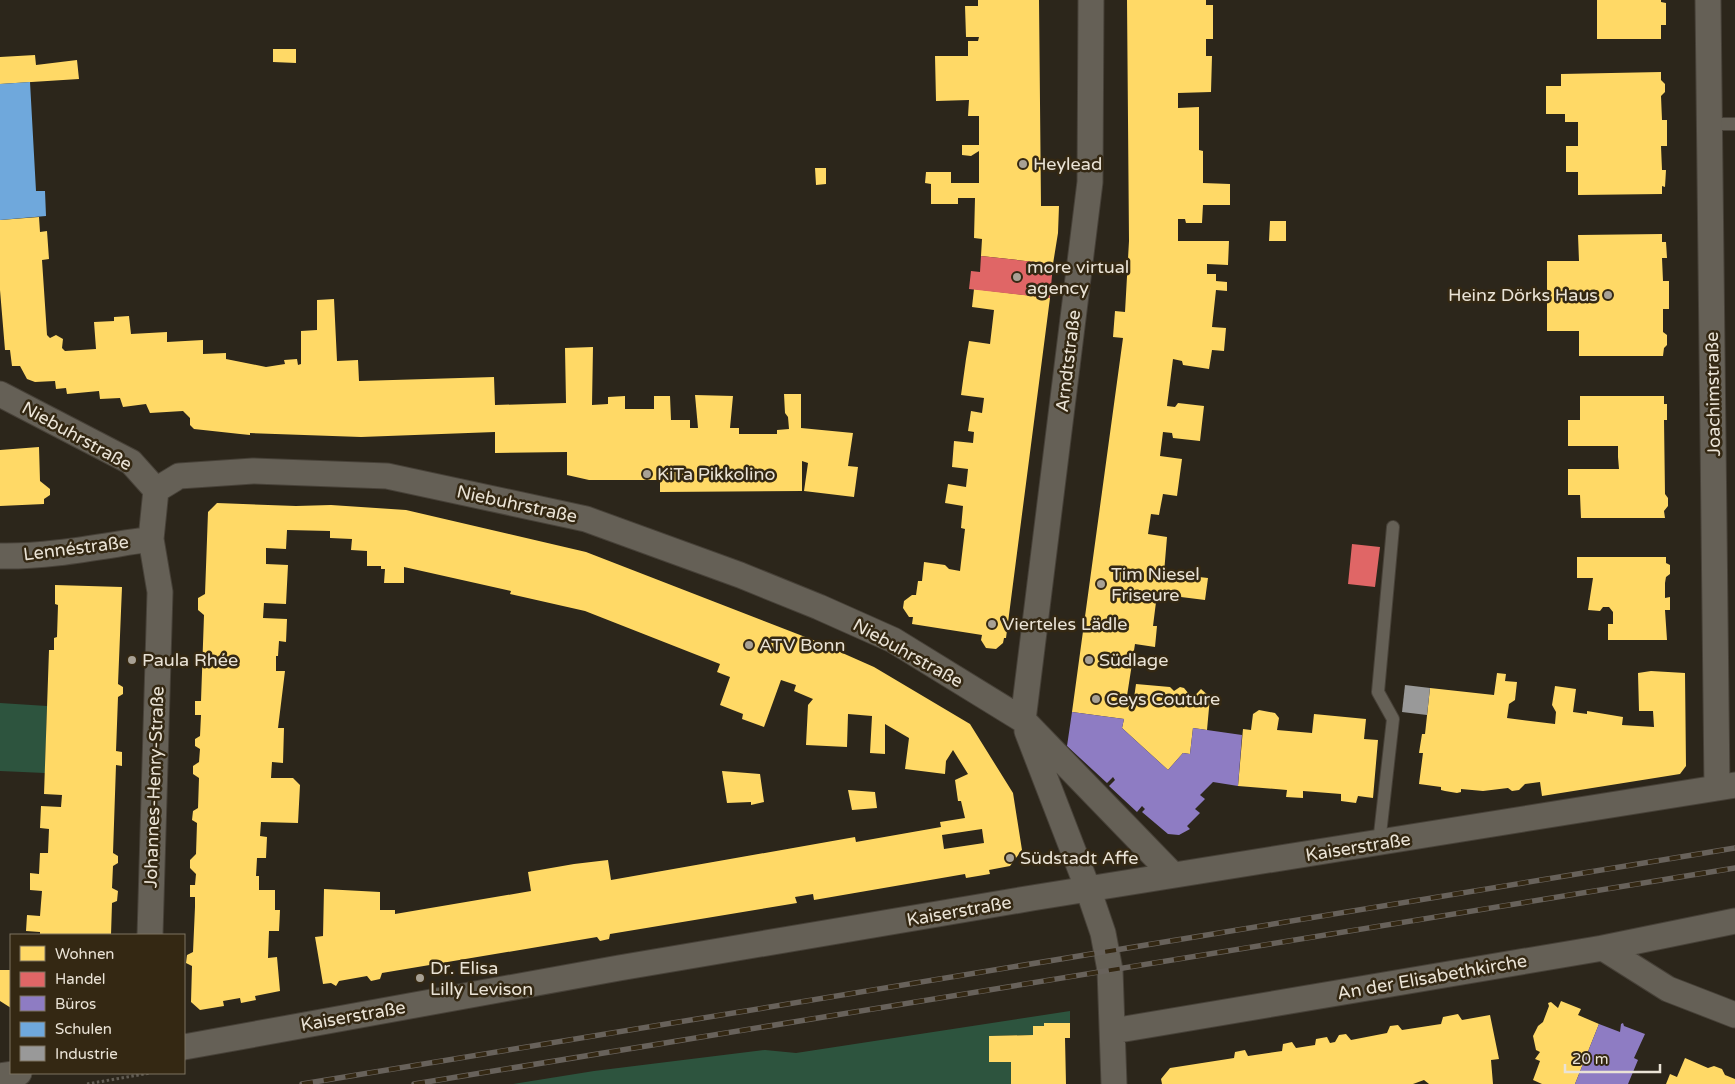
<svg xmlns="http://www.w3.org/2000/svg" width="1735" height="1084" font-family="'Varela Round',sans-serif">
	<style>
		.green { fill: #2d543e }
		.homes { fill: #ffd966; fill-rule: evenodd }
		.shops { fill: #e06666 }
		.offices { fill: #8e7cc3 }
		.schools { fill: #6fa8dc }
		.industry { fill: #999 }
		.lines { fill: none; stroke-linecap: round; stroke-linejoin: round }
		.lane-casing { stroke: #474138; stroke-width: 14 }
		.street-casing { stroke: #474138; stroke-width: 27 }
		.path { stroke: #615c53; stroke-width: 3; stroke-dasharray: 2.5 2.5; stroke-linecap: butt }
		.lane { stroke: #656056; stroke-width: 12 }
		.street { stroke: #656056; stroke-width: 25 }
		.rail-casing { stroke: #68625b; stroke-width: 5.5 }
		.rail { stroke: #342813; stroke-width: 4; stroke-dasharray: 11; stroke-linecap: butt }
		.poi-dot { fill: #a8a195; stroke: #342813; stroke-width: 2 }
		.labels { text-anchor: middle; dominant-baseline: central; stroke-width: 5; stroke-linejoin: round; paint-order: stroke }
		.poi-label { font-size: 18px; fill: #eae3d6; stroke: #342813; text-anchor: start }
		.street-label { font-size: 18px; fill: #eae3d6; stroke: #342813 }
	</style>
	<rect width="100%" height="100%" fill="#2c261b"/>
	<path class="green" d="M0,703L47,706L45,773L0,771Z
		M1070,1011V1023H1044V1026H1034L1033,1035L989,1036V1062H1011V1084H513L594,1071L765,1050L796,1053Z"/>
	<path class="homes" d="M978,0H1039L1041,206H1059L1058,233L1053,264L981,256L982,239L974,238L975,198H958V204H931V184L925,183L926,172H951V183H979V151L971,156L962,155V145H979V116H968L969,100L936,101L935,56H968V41H978L979,37H966L965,6H978Z
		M1127,0H1206V5H1213V39H1206V56H1212L1211,92L1178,93V108L1199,107V150L1203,151V183L1230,184V205H1203L1202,223H1186L1185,219H1178V241H1229L1228,265L1207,264V274H1216V281L1227,282V291L1216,290L1212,327L1226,328L1224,351L1212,350L1209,369L1183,365L1182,361L1173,359L1167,406L1175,407L1178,403L1204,406L1200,441L1173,438L1172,433L1163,432L1160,456L1182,459L1177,496L1163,494L1159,515L1151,514L1148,534L1167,537L1164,573L1208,578L1205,600L1157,594L1153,626H1157L1155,647L1135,644L1127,696L1134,698L1136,684L1170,687L1174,691L1180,687L1184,688L1189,694L1186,701L1188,703L1201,689L1210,697L1207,730L1193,728L1190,754L1183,753L1168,770L1122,728L1124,719L1072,712L1123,338L1113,337L1115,311L1125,312L1129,241Z
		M1597,0H1661V2L1666,3V25H1661V39H1597Z
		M273,49H296V63L273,62Z
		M35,55L36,65L77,60L79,79L0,84V57Z
		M1661,72V80L1665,84V92L1661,96L1662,120H1667V146H1661L1662,170H1666L1665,187L1662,186V194L1578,195V172H1566V146H1578V122H1565V114H1546V86H1561V74Z
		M815,168H826V184L816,185Z
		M39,217L40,232L47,231L49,259L42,260L47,335L50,338L56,335L63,339L62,348L65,351L96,349L94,322L114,321V317L129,316L131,334L167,332V342L203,340V354L226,353V359L266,367L285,364L284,360L297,359L298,365L301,364V331L317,330V300L334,299L337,361L358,360L359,381L494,377L495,405L566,403L565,348L593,347L592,405L608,404V397L625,396V409H654V396H670L671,420H690V428H698L695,395L733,396L730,428H739V434H777V430L789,429L788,417L785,413L784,394H801V428L853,433L848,466L858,467L854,497L804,491L808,463L802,461V491L660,492V480H589L567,475V452L495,453V432L361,437L250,433V435L240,434L194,429L190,425V418L183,411L150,413L146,404L123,407L120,398L100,399L99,391L67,394L66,388L56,389L55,381L35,382L27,379L20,366H12L10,350H5L0,290V220Z
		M1270,221H1286V241H1269Z
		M1662,234V242H1666L1667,258H1662L1663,281H1669V309H1663V332L1667,335V345L1664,348L1663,356H1579V331H1547V261H1579L1578,235Z
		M974,289L1050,298L1006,638H1004L1003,643L996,649L986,648L981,640L982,635L912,624L913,617H909L903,608L904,601L912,595H916L918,581H922L924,562L945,565L949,569L960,571L965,529L961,528L963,506L945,503L948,484L966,487L968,469L952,467L954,441L973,443L974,432L968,431L971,411L982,413L984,398L961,395L966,359L969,341L990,344L994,310L972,307Z
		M1580,396H1664V404H1667V420H1664L1665,494L1668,498V506L1664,511L1665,518H1581L1580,495H1568V469H1619L1618,457V446H1568V420H1580Z
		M39,447L40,481L50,489V495L44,499V504L0,506V450Z
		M217,503L296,506L331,505L406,510L586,552L813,640L874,667L970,724L1013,793L1022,850L1010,866L989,870L990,874L966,878L965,874L814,900L813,894L795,897L797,903L610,934L609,939L600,941L597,937L382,973L380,979L371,981L367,976L339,981L336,986L331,983L323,984L315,937L323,936L324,889L380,892V910H395V914L531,891L528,872L574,864L608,860L611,880L855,837L856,842L941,827L940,822L965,818L961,801H958L955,780L968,774L953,750L946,761L945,774L905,769L909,738L885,724V754L870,753L872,716L848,714L847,747L806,745L808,705L813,699L794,691L796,685L781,680L764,727L742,719L743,714L720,705L730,677L717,672L720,664L585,611L510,594L511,591L404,567V583H384L385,569H381V566H367V551L351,550L352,539L330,538V531L287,530L286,549L266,548V564L288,565L286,604L264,603L263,618L287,619L286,642L279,641L278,656H276V671H285L278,728H284L283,763L272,762L271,778H293L300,785L298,823L261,822L260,836L267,837L266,858H257L256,876H259V890H275V910H280L279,931H269L268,958L277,957L280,991L255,996L256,1000L241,1003L240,998L223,1001L224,1006L200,1010L191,1002L192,966L186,963L187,955L193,952L195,907V897H190V885H195L196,874L190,868V860L196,854L197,823L192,820L193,811L198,808L199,778L193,774V766L199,762L200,749L195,746V739L200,736L201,715H195V701H201L204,615L198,610V598L205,594L208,512ZM982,829L984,843L944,849L942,835Z
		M1577,557H1666V563L1670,565V574L1666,577L1665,583V598L1670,597V610H1665L1667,640H1608V624H1613V612L1609,607H1603L1600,611L1588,610L1593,578H1577Z
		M55,585L122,587L118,684L123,687V694L118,697L116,751L122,752V766L116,765L113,853L118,856V863L113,866L112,888L118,891L117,901L112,903L111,935H40V932L26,931L27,915L40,916L41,903L42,891L30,890V873L39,874L40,853H48L49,829L40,828L41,806L61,807L62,795L44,794L49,650H54V638L57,637L58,605L55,604Z
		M1651,671L1685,673L1686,766L1680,774L1542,796L1540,782L1525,784L1519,790L1512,791L1508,788L1483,791L1461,789V792L1457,793L1445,791L1441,790V787L1419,784L1423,753H1419L1422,734H1425L1430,688L1494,695L1497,673L1506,674L1505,681L1517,682L1515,700L1509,704L1507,718L1555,724L1556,712L1552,705L1555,686L1576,689L1573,712L1587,714V711L1623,717L1622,725L1654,727L1653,711H1639L1638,673Z
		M1259,710L1275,713L1279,718L1277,730L1312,733L1314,714L1366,719L1364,739L1378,740L1373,798L1358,796L1356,803L1341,801V794L1303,791V798L1286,797L1287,790L1238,786L1243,729L1251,730L1253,714Z
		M722,771L760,774L764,802L751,805V802L727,803Z
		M848,790L875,792L877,808L852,810Z
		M0,970H11V1008L0,1001Z
		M1561,1001L1581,1009L1578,1015L1599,1024L1575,1084H1542L1533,1080L1540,1061L1535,1059L1540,1052L1536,1050L1533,1036L1538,1026L1543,1022L1549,1006L1548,1003L1551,1002L1558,1008Z
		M1458,1014L1462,1020L1490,1015L1499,1059L1491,1060L1493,1084H1429L1424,1080L1413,1084H1162L1161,1079L1170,1068L1234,1058L1235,1052L1245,1050L1248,1056L1282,1051L1283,1044L1292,1042L1296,1048L1315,1045L1316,1039L1327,1037L1330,1043L1335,1042L1339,1035L1346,1034L1351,1040L1387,1033L1390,1026L1398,1025L1402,1030L1441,1024L1443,1017Z
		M1044,1023H1070V1038H1065L1066,1084H1011V1062H989V1036L1033,1035V1026H1044Z
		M1685,1058L1708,1068L1714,1066L1722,1069L1725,1075L1735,1079V1084H1666L1670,1074L1677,1077Z"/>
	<path class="shops" d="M981,256L1053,264L1050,298L969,289L971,271L980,272Z
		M1352,544L1380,547L1375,587L1348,584Z"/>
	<path class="offices" d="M1072,712L1124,719L1122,728L1168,770L1183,753L1190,754L1193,728L1242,735L1238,786L1213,782L1200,795L1205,799L1195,809L1200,813L1187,826L1190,829L1179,835L1168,834L1142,812L1145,809L1142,806L1137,812L1109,786L1115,780L1113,777L1107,783L1067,746Z
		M1623,1023L1624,1026L1645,1034L1634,1058L1638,1060L1628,1084H1575L1599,1024L1620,1032L1621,1024Z"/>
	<path class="schools" d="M30,82L36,191H45L46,216L0,220V84Z"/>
	<path class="industry" d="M1405,685L1430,688L1427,715L1402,712Z"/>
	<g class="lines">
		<g class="lane-casing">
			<path id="lane" d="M1709,124H1735
				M1379,843L1393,719L1378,692L1393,527"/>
		</g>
		<g class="street-casing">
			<path id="street" d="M1708,0L1717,788
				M0,394L131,462L156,490
				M156,490L179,476L253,471L387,476L586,519L740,575L819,607L893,640L1023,720L1173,875
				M0,556C50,557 102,546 151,539
				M1023,720L1090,182L1091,0
				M1027,731L1088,889L1103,933L1110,970L1114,1084
				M150,935L160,592L151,539L156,490
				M1603,948L1668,989L1735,1015
				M1113,1031L1603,948L1735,921
				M184,1047L619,968L1032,898L1735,785
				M0,1076L19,1073"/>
		</g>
		<path class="path" d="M87,1084L150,1073"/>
		<use href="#lane" class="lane"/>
		<use href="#street" class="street"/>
		<g class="rail-casing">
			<path id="rail" d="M302,1084L1735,848
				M414,1084L1735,868"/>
		</g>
		<use href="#rail" class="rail"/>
	</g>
	<g class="poi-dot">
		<circle cx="1023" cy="164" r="5"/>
		<circle cx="1017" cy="277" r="5"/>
		<circle cx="1608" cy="295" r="5"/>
		<circle cx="647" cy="474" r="5"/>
		<circle cx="1101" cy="584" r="5"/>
		<circle cx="992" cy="624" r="5"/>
		<circle cx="749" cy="645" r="5"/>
		<circle cx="132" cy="660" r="5"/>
		<circle cx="1089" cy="660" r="5"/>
		<circle cx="1096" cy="699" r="5"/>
		<circle cx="1010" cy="858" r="5"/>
		<circle cx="420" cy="978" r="5"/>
	</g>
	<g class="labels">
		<g class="poi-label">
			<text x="1033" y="164">Heylead</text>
			<text x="1027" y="267">more virtual<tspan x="1027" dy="21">agency</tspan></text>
			<text x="1598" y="295" text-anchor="end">Heinz Dörks Haus</text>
			<text x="657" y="474">KiTa Pikkolino</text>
			<text x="1111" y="574">Tim Niesel<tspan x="1111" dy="21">Friseure</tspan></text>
			<text x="1002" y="624">Vierteles Lädle</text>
			<text x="759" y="645">ATV Bonn</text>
			<text x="142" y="660">Paula Rhée</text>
			<text x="1099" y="660">Südlage</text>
			<text x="1106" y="699">Ceys Couture</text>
			<text x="1020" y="858">Südstadt Affe</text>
			<text x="430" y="968">Dr. Elisa<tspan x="430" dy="21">Lilly Levison</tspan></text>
		</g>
		<g class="street-label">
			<text transform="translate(1068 361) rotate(-83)">Arndtstraße</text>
			<text transform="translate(1713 394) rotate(-91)">Joachimstraße</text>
			<text transform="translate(77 436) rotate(29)">Niebuhrstraße</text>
			<text transform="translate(517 504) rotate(12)">Niebuhrstraße</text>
			<text transform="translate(76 548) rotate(-7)">Lennéstraße</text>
			<text transform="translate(908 653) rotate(29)">Niebuhrstraße</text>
			<text transform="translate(154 787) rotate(-88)">Johannes-Henry-Straße</text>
			<text transform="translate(1358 847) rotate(-9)">Kaiserstraße</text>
			<text transform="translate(959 911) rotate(-10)">Kaiserstraße</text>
			<text transform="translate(1432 977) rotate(-10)">An der Elisabethkirche</text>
			<text transform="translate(353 1016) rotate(-10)">Kaiserstraße</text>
		</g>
	</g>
	<rect x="10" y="934" width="175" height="140" fill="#342813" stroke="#7d7361"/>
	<rect x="20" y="946" width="25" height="15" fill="#ffd966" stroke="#7d7361"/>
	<text x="55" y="959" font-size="15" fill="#eae3d6">Wohnen</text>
	<rect x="20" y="972" width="25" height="15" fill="#e06666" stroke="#7d7361"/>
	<text x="55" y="984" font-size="15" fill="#eae3d6">Handel</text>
	<rect x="20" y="996" width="25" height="15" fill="#8e7cc3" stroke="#7d7361"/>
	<text x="55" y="1009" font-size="15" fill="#eae3d6">Büros</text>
	<rect x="20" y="1022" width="25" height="15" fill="#6fa8dc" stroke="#7d7361"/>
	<text x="55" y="1034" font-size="15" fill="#eae3d6">Schulen</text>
	<rect x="20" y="1046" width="25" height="15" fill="#999999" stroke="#7d7361"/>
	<text x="55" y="1059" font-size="15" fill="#eae3d6">Industrie</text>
	<path d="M1565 1064v8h95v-8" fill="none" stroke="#eae3d6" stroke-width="2.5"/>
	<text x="1572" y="1064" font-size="15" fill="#eae3d6" stroke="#342813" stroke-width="4" paint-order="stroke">20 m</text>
</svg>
